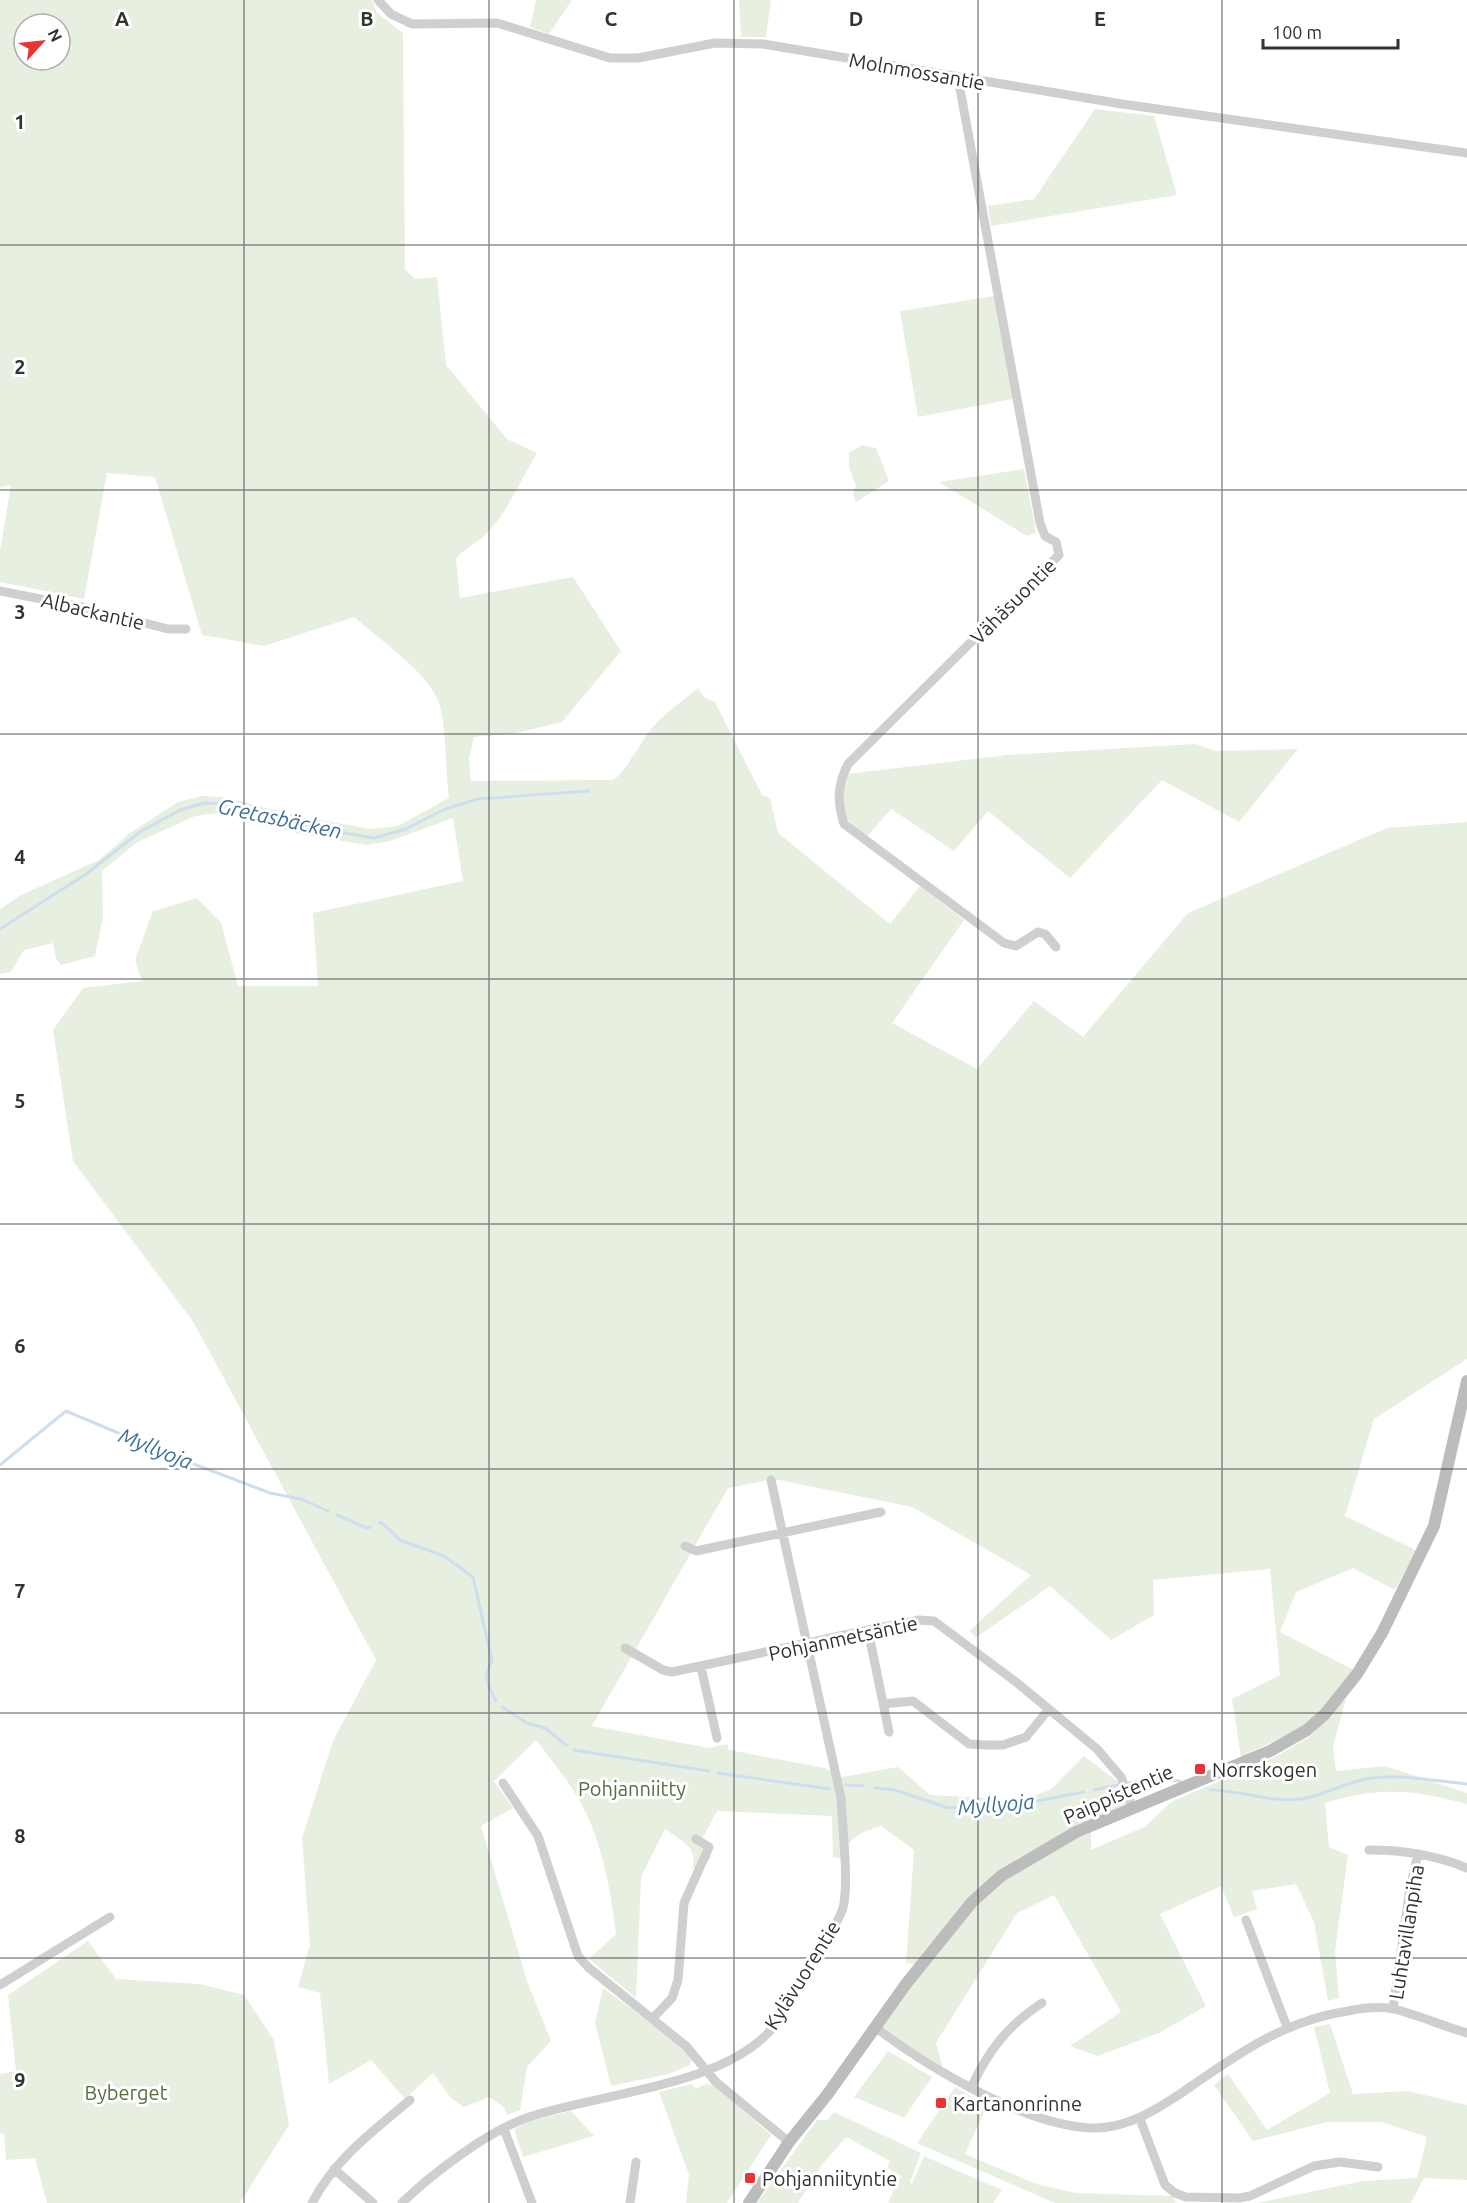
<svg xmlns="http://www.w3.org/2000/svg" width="1467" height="2203" font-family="Ubuntu,sans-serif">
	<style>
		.green { fill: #e7efe1; fill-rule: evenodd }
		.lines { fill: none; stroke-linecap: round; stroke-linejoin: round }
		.stream { stroke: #cddfee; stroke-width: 3 }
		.street { stroke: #cfcfcf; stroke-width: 9 }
		.secondary { stroke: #bcbcbc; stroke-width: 12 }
		.grid { fill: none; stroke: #323232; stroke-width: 1.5; stroke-opacity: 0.55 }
		.poi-dot { fill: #eb3335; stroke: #fff; stroke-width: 2 }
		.labels { text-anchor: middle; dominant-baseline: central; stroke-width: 6; stroke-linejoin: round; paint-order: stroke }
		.street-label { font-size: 20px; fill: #323232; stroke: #fff }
		.poi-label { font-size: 20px; fill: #323232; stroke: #fff; text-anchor: start }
		.park-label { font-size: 20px; fill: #52703d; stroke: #fff }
		.water-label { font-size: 21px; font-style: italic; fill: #3c6f98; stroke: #fff }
		.grid-label { font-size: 20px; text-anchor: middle; font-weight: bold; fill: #323232; stroke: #fff; stroke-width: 6; stroke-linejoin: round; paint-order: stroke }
	</style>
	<rect width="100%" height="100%" fill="#fff"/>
	<path class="green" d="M0,0H372L377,13L403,33L405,269L415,279L437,277L446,365L507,439L537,453C521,479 507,514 485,535C476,544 464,548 456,559L460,598L573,577L621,651L562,722L516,733L474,737L469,759L471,781L613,780C625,773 641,741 652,728C664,713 683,701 698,688L704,697L715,702L762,795L770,798L778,833L890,924L920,886L964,920L892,1023L977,1069L1034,1001L1083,1037L1188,913L1387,828L1467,822V1359L1374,1419L1345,1516L1416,1550L1395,1590L1353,1568L1296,1592L1280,1632L1354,1670L1322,1710L1304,1726L1241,1757L1232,1699L1280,1675L1270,1569L1153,1580L1154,1615L1111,1640L1050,1586L974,1639L975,1636L969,1631L1031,1575L912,1507L774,1479L728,1488L592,1726L709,1748L727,1744L729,1750L825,1768L842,1777L898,1767L930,1795L1021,1800L1050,1790L1084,1756L1126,1788L1133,1809L1091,1826V1850L1146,1826L1171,1802L1275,1757L1311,1736L1346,1698L1333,1747L1336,1771L1385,1766L1467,1793V1804C1412,1790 1381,1786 1325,1803L1329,1847L1348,1855L1335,1951L1339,1998L1328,2001L1314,1922L1296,1884L1252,1891L1257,1909L1234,1917L1221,1886L1160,1914L1206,2006L1159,2033L1098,2056L1070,2046L1121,2012L1054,1895L1017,1913L936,2043L944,2073L876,2028L919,1966L906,1962L914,1850L881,1826C862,1832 845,1837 845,1860L833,1857L832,1816L717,1811L702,1839L711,1858L703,1866L692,1868C699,1847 680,1840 665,1829L641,1877L636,1998L589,1959L616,1934C611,1893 603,1846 584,1809C571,1784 553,1762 536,1740L494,1781L513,1808L481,1826L527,1981L551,2041L527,2067L520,2110L507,2115L504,2107L489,2097L464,2107L451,2098L433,2073L405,2099L371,2060L329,2084L320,1993L298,1987L310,1945L302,1838L333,1741L376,1660L194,1323L73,1161L53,1030L83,988L142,981L135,960L153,911L197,898L221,923L238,986H318L313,913L463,881L453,818L390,841L368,845L299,834L224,812L195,816L136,843L102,871L103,917L95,956L61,965L56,959L53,943L24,950L11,972L0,974V909L21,895L99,860L130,833L178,802L202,796L226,797L296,816L371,829L398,826L449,798C445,772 447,720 437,698C422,668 379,639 354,617L264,646L202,635L155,477L107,473L84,599L0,582V551L11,485L0,487ZM24,24H60V60H24Z
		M536,0H572L549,34L530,27Z
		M739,0H771L766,37H741Z
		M1095,109L1154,116L1177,195L991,226L988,206L1034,199Z
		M994,296L1013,399L918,417L900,311Z
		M862,445L876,448L889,481L856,502L853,494L856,485L849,468V453Z
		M1024,469L1036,532L1027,536L939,482Z
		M1195,744L1216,751L1298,749L1239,822L1162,780L1070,878L988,811L954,851L891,809L867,837C838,815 838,809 847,774L1008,755Z
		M88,1941L116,1979L200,1984L244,1995L274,2040L289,2125L240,2203H47L35,2158L6,2160L4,2134L0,2133V2074L16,2071L8,1995Z
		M603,1988L685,2048L691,2060L690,2065L669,2074L611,2086L595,2023Z
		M1330,2024L1353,2094L1407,2091L1467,2105V2180L1424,2178L1411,2203H1257L1363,2181L1417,2178L1427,2137L1381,2122H1327L1253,2141L1214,2085L1228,2074L1267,2130L1330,2093L1314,2027Z
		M888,2051L932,2077L904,2118L854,2097Z
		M692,2084L695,2089L706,2084L714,2085L771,2135L727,2203H686L689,2175L659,2092Z
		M955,2087L987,2105L965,2154L1036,2184L1076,2193L1172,2196L1176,2203H1055L917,2143Z
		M571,2111L594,2136L523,2157L514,2129L528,2122Z
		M834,2112L921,2153L910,2182L912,2184L924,2156L1002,2190L993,2203H888L901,2176L887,2168L890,2161L846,2137L821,2166L798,2203H757L817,2120H827Z"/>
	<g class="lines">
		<path class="stream" d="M0,929L86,874L140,832L180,810L204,803L226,804L281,822L374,838L406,829L443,810L477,799L589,791
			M0,1465L66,1411L178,1458L270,1493L301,1499L328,1511
			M337,1515L367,1528L370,1527
			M379,1523L381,1522L400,1540L444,1556L473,1577L492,1661C483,1676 487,1685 496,1701
			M502,1707L527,1723L545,1728L566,1745
			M574,1750L709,1771
			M718,1773L830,1789
			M1167,1780L1180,1781
			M1128,1783L1154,1779
			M846,1785L863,1786
			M875,1788L895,1790L948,1808L1021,1804L1084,1792
			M1094,1790L1118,1785
			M1210,1790C1240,1790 1270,1803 1301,1799C1323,1796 1344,1783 1366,1779C1400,1773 1434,1781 1467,1784"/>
		<path class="street" d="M378,0L391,14L412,24L497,23L610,58H638L715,43L763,44L1122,104L1467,153
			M958,78L1040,523L1045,536L1056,542L1059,555L848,764C837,786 837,801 844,824L1004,943L1016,946L1038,932L1045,934L1056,947
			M0,591L86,608L168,629H186
			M685,1546L696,1551L881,1512
			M868,1630L889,1732
			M625,1648L663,1670L672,1672L868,1630L919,1620L934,1621L1016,1682L1097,1749L1121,1777L1133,1809
			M701,1667L717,1738
			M883,1704L913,1701L969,1744L986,1745H1003L1026,1737L1049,1709
			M503,1783L538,1836L578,1956L589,1968L686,2046L716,2082L789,2142
			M1369,1850C1403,1850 1436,1855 1467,1868
			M1246,1920L1287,2027
			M0,1985L110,1917
			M1393,2009L1410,1888L1418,1854
			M653,2018L672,1998L678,1980L684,1903L709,1847L696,1839
			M876,2028C928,2067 1025,2126 1092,2128C1126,2129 1156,2110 1183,2092C1235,2056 1284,2020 1348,2011C1363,2008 1379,2006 1394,2009C1418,2015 1443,2026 1467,2033
			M971,2088C988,2051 1008,2025 1042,2003
			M1140,2119L1165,2185L1175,2193L1186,2197L1239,2198L1250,2196L1314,2166L1340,2162L1378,2167
			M504,2129L532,2203
			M334,2169L373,2203
			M312,2203C335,2159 373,2131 410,2100
			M402,2203C431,2174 490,2130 529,2117C600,2093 718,2087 769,2032C783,2016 792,1996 803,1978C815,1956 832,1934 842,1911C850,1890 842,1823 841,1798L771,1480
			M630,2203L636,2162"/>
		<path class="secondary" d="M749,2203L789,2142L827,2095L906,1984L972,1902L1001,1876L1076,1832L1270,1751L1307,1730L1325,1714L1357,1674L1382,1633L1434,1526L1467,1381"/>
	</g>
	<path class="grid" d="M244,0V2203M489,0V2203M734,0V2203M978,0V2203M1222,0V2203M0,245H1467M0,490H1467M0,734H1467M0,979H1467M0,1224H1467M0,1469H1467M0,1713H1467M0,1958H1467"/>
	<g class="poi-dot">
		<rect x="1194" y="1763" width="12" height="12" rx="3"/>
		<rect x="935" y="2097" width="12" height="12" rx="3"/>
		<rect x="744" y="2172" width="12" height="12" rx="3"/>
	</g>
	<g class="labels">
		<g class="street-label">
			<text transform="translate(917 71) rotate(10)">Molnmossantie</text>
			<text transform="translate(1013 601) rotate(-45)">Vähäsuontie</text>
			<text transform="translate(93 611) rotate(13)">Albackantie</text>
			<text transform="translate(843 1638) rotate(-12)">Pohjanmetsäntie</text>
			<text transform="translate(1118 1794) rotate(-24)">Paippistentie</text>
			<text transform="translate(1406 1932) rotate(-81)">Luhtavillanpiha</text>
			<text transform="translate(802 1975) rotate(-58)">Kylävuorentie</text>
		</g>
		<g class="poi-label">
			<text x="1212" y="1769">Norrskogen</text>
			<text x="953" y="2103">Kartanonrinne</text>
			<text x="762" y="2178">Pohjanniityntie</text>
		</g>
		<g class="park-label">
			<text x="632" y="1788">Pohjanniitty</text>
			<text x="126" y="2092">Byberget</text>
		</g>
		<g class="water-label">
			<text transform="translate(280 818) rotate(12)">Gretasbäcken</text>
			<text transform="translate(156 1448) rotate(22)">Myllyoja</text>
			<text transform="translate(996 1804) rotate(-5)">Myllyoja</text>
		</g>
	</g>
	<g class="grid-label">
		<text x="122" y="26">A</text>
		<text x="367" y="26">B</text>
		<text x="611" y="26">C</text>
		<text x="856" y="26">D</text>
		<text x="1100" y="26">E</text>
		<text x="20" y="129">1</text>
		<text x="20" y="374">2</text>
		<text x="20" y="619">3</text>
		<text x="20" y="864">4</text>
		<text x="20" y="1108">5</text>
		<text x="20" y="1353">6</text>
		<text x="20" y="1598">7</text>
		<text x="20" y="1843">8</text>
		<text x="20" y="2087">9</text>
	</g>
	<g transform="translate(42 42) rotate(63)"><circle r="28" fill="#ffffff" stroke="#adadad" stroke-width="1.5"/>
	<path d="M0-4.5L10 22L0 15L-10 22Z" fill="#eb3335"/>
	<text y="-9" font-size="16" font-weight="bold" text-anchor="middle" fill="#323232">N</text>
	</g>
	<path d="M1263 39v9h135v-9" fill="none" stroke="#323232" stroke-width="3"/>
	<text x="1272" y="39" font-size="18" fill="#323232" stroke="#ffffff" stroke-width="4.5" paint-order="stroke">100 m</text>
</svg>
